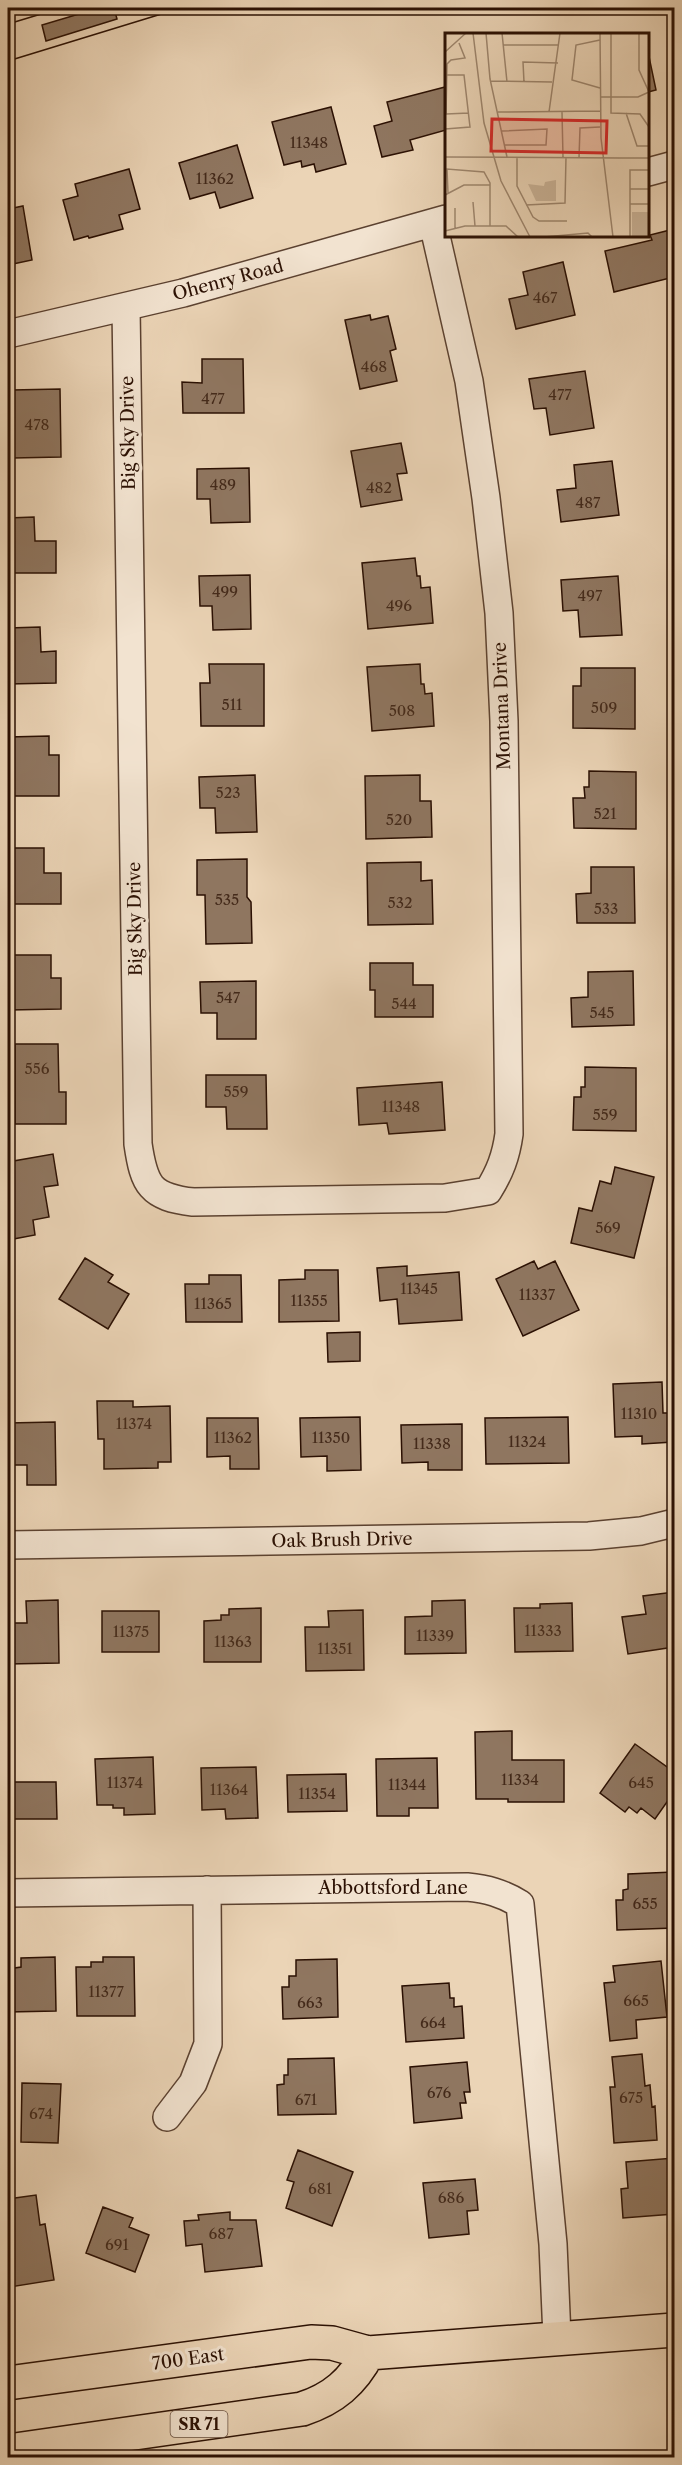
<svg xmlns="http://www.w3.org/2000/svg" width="682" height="2465" font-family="'Libre Caslon Text',serif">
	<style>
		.building { fill: #8f7660; stroke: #2b1003; stroke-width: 1.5 }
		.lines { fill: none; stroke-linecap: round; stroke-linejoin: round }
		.street-casing { stroke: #5b4130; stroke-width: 30 }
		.primary-casing { stroke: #2b1003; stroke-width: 36 }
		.street { stroke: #f2e3d0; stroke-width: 27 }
		.primary { stroke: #ebd4b6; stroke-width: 33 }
		.tram { stroke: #2b1003; stroke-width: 1.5 }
		.labels { text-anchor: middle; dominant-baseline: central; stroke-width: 6; stroke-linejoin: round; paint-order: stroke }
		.number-label { font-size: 15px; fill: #442a1a }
		.shield { fill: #f2e3d0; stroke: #674f40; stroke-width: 1.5 }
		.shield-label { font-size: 16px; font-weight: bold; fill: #2b1003 }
		.street-label { font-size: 18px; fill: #2b1003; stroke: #f2e3d0 }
		.inset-road { fill: none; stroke: #9e866e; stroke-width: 1.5 }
		.view { fill: #d62828; fill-opacity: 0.15; stroke: #d62828; stroke-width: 3 }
		.inset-edge { fill: none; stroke: #2b1003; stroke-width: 3 }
	</style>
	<rect width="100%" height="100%" fill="#ebd4b6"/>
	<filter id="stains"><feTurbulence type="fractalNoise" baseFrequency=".00333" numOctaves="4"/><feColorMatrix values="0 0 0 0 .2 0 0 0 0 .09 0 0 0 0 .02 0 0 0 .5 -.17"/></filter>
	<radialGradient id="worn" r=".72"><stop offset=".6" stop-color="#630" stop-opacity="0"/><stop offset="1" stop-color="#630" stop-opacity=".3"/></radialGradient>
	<path class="building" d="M99,8H114L117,19L46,41L42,25Z
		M648,52L656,90L648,92Z
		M445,87L446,130L410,140L413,150L382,157L374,126L392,121L387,102Z
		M331,107L346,164L316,172L314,164L302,167L301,161L284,165L272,122Z
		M237,145L253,198L220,208L215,192L190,199L179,163Z
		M129,169L140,209L119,215L123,229L89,238L88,236L74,240L63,200L78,196L75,184Z
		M23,206L32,260L8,265V209Z
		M674,229V277L614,292L605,251L652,240L650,235Z
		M563,262L575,315L516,329L509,299L528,295L523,272Z
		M370,315L371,320L388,316L396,349L390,351L397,381L360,389L345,320Z
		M202,359H243L244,413H183L182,382L202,383Z
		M585,371L594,428L550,435L546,408L534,409L529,379Z
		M60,389L61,457L13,458L12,390Z
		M401,443L407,473L397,474L402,500L361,507L351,451Z
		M612,461L619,515L561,522L557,490L576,488L574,465Z
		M249,468L250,522L211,523L210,499H197V469Z
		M34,517L35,541H56V573H8V518Z
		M415,558L417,576H420L421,588L430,587L433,623L368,629L362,563Z
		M250,575L251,629L213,630L212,606H200L199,576Z
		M618,576L622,635L580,637L578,610L563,611L561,580Z
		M40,627L41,652L56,651V683L8,684V628Z
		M209,664H264V726H201L200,683H210Z
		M420,664L421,684H424L425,694L432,693L434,726L372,731L367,667Z
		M581,668H635V729L573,728V686H581Z
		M49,736V755H59V796H8V737Z
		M589,771L636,772V829L574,828L573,798H585L584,787H589Z
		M255,775L257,832L216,833L215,808H200L199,777Z
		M420,775V801H431L432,837L366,839L365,776Z
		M8,848H44V873H61V904H8Z
		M247,859V897L251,902L252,943L206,944L205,895H197V860Z
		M421,862V881L432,880L433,924L368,925L367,863Z
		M591,867H634L635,923H577L576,894L591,893Z
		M9,955H51V978H61V1009L9,1010Z
		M370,963H413V985H433V1017H375V990H370Z
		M633,971L634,1025L572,1027L571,998L588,997V972Z
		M256,981V1039H217V1013H201L200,982Z
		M15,1044H58L59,1092H66V1124H15Z
		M585,1067L636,1068V1131L573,1130L574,1097H581V1087H585Z
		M206,1075H266L267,1129H227L226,1107H206Z
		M442,1082L445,1130L389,1134L387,1123L359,1125L357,1088Z
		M53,1154L58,1185L44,1187L49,1217L33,1220L35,1235L8,1240V1162Z
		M615,1167L654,1177L634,1258L571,1243L579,1208L592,1211L600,1181L611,1184Z
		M85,1258L113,1275L108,1282L129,1294L108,1329L59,1299Z
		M534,1261L538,1269L555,1261L579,1310L523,1336L496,1279Z
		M407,1266V1276L459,1272L462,1320L399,1324L397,1299L380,1301L377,1268Z
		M305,1270H338L339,1321L279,1322V1280L305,1279Z
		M209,1275H241L242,1322H186L185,1284H209Z
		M360,1332V1361L328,1362L327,1333Z
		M662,1382L663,1413H672L673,1442L642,1444V1436L615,1437L613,1384Z
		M97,1401H133V1407L170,1406L171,1462H158V1468L104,1469V1439H98Z
		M360,1417L361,1470L327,1471V1456L301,1457L300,1418Z
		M568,1417L569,1463L486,1464L485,1418Z
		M207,1418H258L259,1469H230V1456L207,1457Z
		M55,1422L56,1485H27V1465H8V1423Z
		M462,1424V1470H428V1462L402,1463L401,1425Z
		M674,1592V1647L628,1654L622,1617L646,1614L643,1596Z
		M58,1600L59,1663L8,1664V1623H27L26,1601Z
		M465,1600L466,1653L405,1654V1617L432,1616V1601Z
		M572,1603L573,1651L515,1652L514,1608H540V1604Z
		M261,1608V1662H204V1621L221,1620V1615H229V1609Z
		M363,1610L364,1670L306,1671L305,1627H329L328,1611Z
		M102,1611H159V1652H102Z
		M512,1731V1760H564V1802H508V1799H476L475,1732Z
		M635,1744L674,1772V1792L655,1819L641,1808L637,1813L629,1807L625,1812L600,1793Z
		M153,1757L155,1814L124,1815V1808H113V1805H97L95,1759Z
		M437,1758L438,1808H409V1816H377L376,1759Z
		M256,1767L258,1818L226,1819L225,1809L202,1810L201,1768Z
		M346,1774L347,1811L288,1812L287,1775Z
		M8,1782H56L57,1819H8Z
		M673,1872L674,1928L617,1930L616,1900H623V1890L628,1889V1874Z
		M55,1957L56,2011L8,2012V1969L21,1967V1958Z
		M103,1957H134L135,2016H77L76,1967H91V1962H103Z
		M337,1959L338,2017L283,2019L282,1987H289V1976H296V1960Z
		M661,1961L667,2017L636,2020L637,2038L610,2041L604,1983L615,1982L613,1966Z
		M449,1983L450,1998H454V2007L462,2006L464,2038L406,2042L402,1986Z
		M642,2054L645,2086L650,2085L652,2107L655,2106L657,2140L614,2143L610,2087H615L612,2057Z
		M334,2058L336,2114L278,2115L277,2085L284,2084V2075H288V2059Z
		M467,2062L470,2092H464L466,2103H460L462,2118L414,2123L410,2067Z
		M22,2083L61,2084L58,2143L21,2142Z
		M298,2150L353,2172L332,2226L286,2208L294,2182L287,2180Z
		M674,2158V2214L623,2218L621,2189L628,2188L626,2162Z
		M475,2179L478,2210L467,2211L469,2234L429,2238L423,2183Z
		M36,2195L40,2225L45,2224L54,2280L10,2287L8,2267V2199Z
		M103,2207L133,2218L129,2227L149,2235L135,2272L86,2253Z
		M230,2212V2220H256L262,2266L205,2272L202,2244L186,2246L184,2221L199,2220L198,2215Z"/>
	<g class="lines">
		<g class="street-casing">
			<path id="street" d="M648,172L674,165
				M126,307L138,1144C144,1185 150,1197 193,1202L445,1198L488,1191C500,1172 506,1156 509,1134L504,721L499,613L486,498L469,381L433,223
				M8,334L183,293L446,219
				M8,1545L589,1536L641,1531L674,1523
				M8,1893L467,1887C487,1889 502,1893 520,1904L553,2244L557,2337
				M167,2117L193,2083L208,2044L207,1890"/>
		</g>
		<g class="primary-casing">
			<path id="primary" d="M8,2383L311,2342L332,2343L368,2353L674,2330
				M8,2451L302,2409C333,2399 353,2382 368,2353"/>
		</g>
		<use href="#street" class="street"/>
		<use href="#primary" class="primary"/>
		<path class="tram" d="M8,24L61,8
			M8,61L181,8"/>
	</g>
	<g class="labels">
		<g class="number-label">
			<text x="309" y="142">11348</text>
			<text x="215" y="178">11362</text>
			<text x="545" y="297">467</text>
			<text x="374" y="366">468</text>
			<text x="560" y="394">477</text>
			<text x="213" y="398">477</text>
			<text x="37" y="424">478</text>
			<text x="223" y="484">489</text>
			<text x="379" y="487">482</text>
			<text x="588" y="502">487</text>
			<text x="225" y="591">499</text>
			<text x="590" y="595">497</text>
			<text x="399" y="605">496</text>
			<text x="232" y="704">511</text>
			<text x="604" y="707">509</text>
			<text x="402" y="710">508</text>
			<text x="228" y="792">523</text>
			<text x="605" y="813">521</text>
			<text x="399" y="819">520</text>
			<text x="227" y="899">535</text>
			<text x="400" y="902">532</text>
			<text x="606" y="908">533</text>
			<text x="228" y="997">547</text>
			<text x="404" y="1003">544</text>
			<text x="602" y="1012">545</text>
			<text x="37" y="1068">556</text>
			<text x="236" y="1091">559</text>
			<text x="401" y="1106">11348</text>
			<text x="605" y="1114">559</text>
			<text x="608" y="1227">569</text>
			<text x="419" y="1288">11345</text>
			<text x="537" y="1294">11337</text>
			<text x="309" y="1300">11355</text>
			<text x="213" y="1303">11365</text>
			<text x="639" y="1413">11310</text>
			<text x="134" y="1423">11374</text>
			<text x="233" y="1437">11362</text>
			<text x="331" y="1437">11350</text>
			<text x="527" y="1441">11324</text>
			<text x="432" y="1443">11338</text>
			<text x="543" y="1630">11333</text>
			<text x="131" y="1631">11375</text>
			<text x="435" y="1635">11339</text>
			<text x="233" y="1641">11363</text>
			<text x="335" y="1648">11351</text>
			<text x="520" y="1779">11334</text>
			<text x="125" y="1782">11374</text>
			<text x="641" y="1782">645</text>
			<text x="407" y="1784">11344</text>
			<text x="229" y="1789">11364</text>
			<text x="317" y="1793">11354</text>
			<text x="645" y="1903">655</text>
			<text x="106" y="1991">11377</text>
			<text x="636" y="2000">665</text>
			<text x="310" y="2002">663</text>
			<text x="433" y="2022">664</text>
			<text x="439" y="2092">676</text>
			<text x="631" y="2097">675</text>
			<text x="306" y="2099">671</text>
			<text x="41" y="2113">674</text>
			<text x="320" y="2188">681</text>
			<text x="451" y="2197">686</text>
			<text x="221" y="2233">687</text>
			<text x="117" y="2244">691</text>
		</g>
		<rect class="shield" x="170.5" y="2411" width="57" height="26" rx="4.5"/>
		<g class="shield-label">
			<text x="199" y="2424">SR 71</text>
		</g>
		<g class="street-label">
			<text transform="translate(228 280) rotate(-15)">Ohenry Road</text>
			<text transform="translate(128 433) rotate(-91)">Big Sky Drive</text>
			<text transform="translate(502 706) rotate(-92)">Montana Drive</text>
			<text transform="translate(135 919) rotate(-91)">Big Sky Drive</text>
			<text transform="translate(342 1540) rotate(-1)">Oak Brush Drive</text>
			<text x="393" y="1888">Abbottsford Lane</text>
			<text transform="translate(188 2359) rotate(-8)">700 East</text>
		</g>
	</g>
	<g transform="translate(445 33)">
		<rect width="204" height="204" fill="#ebd4b6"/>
		<path d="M111,147V168H91L83,151L99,153L100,149ZM187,179H204V203H187Z" fill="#cab398"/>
		<path class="inset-road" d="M28,0L39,90L56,148L85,204M41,0L45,46L62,124M57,0L62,49M155,0L156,105L168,204M166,0V80L195,81L204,94M194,0V37L204,59M58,12H113M0,19L21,0M45,48L107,49M79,49L78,29L113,30M155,55L127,47L131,12L155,7M155,64H193L204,59M53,79L155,78M104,79L115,0M117,79L118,124M181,80L192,113H204M1,81L2,31L6,27L20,25L14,10M1,81L24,80M0,96L25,94L19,42H1M57,98L102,96L101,112H60M0,124L175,125M72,124V153L88,184L94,188H122M134,125L135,95L155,94M173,125H204M185,156H204M3,160L2,136L39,139L45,150V193M0,162L19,152H45M28,169L30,193M185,171H204M81,172L120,170L121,124M10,196V175M0,198L20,193H61L73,204M99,204L143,200L147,204M185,204V137H204"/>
		<path class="view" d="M47,86L162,88L161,120L46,118Z"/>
		<rect width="204" height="204" class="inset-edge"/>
	</g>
	<rect width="682" height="2465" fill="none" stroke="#ebd4b6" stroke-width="30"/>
	<rect x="9" y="9" width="664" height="2447" fill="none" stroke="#2b1003" stroke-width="3"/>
	<rect x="15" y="15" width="652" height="2435" fill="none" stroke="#2b1003" stroke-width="1.5"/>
	<rect width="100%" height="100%" filter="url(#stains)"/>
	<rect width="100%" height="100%" fill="url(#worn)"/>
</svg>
